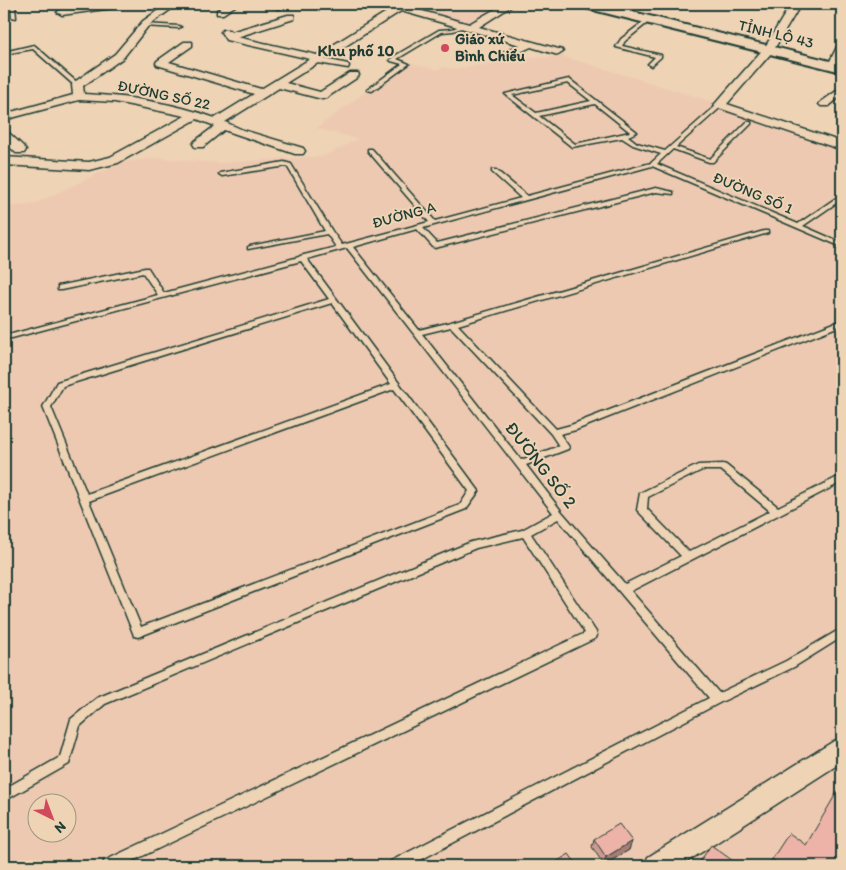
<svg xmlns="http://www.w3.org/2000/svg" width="846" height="870" font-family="Itim,sans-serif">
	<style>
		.built { fill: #eec9b1; fill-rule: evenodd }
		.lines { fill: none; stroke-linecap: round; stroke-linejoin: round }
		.service-casing { stroke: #1f3d34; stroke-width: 3 }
		.minor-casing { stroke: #1f3d34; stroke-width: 3 }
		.secondary-casing { stroke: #1f3d34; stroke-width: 4 }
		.service { fill: #eed3b5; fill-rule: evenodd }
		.minor { fill: #eed3b5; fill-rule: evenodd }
		.secondary { fill: #eed3b5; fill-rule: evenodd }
		.wall { fill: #cc9a90; stroke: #1f3d34 }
		.shaded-wall { fill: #a67d76; stroke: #1f3d34 }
		.building { fill: #edb3a8; stroke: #1f3d34 }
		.poi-dot { fill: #d1495b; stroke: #eed3b5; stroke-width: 2 }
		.labels { text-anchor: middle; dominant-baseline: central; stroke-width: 4; stroke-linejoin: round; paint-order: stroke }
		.far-street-label { font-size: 15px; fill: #1f3d34; stroke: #eed3b5 }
		.far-poi-label { font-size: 15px; font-weight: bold; fill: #1f3d34; stroke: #eed3b5; text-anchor: start }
		.far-neighbourhood-label { font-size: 16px; font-weight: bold; fill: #1f3d34; stroke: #eed3b5 }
		.street-label { font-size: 18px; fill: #1f3d34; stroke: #eed3b5 }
	</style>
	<rect width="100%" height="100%" fill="#eed3b5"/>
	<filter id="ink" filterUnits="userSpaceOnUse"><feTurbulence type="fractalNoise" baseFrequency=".02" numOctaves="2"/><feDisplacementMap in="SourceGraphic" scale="10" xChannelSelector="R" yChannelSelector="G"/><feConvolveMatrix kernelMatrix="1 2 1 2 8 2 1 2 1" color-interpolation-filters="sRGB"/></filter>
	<g filter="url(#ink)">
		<path class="built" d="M415,4H507L472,24L409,7Z
			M562,56L842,141V866H4V207L34,204L123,162L158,158L219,163L325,156L358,139L317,128L406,62L438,70L443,67L453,69L523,59ZM38,802H68V832H38Z"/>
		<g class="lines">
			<g class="service-casing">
				<path id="service" d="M4,4L15,5L16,18L12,17L11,7L4,5Z
					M647,19L651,20L625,41L622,46L661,55V57L651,66L648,64L655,57L616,47L621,39Z
					M144,24L179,26L181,27L179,28L142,26V24Z
					M466,24L468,25V26L453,31L442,32L397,59L409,64L372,91L367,90L402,64L391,61L390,60L393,57L439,30L452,29Z
					M34,45L79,84V86H75L33,49L4,54V52Z
					M569,79L637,132L628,136L637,143L665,151L718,104H722V106L676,147L710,159L747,122H751V124L713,162H709L673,149L657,164L798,224L842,194V199L803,226L842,243V247L652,166L423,228L437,243L656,188L673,192V194L656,192L435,248L433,247L417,229L353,247L419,330L451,322L764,231H768V233L458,325L556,429L571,425L842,320V325L576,430L560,434L569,447L568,449L526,465L562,512L625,584L681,556L639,512L637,510L640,493L698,465L723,464L726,465L778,507L842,475V482L631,591L719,693L786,661L842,628V637L794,667L721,702L409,866H390L391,861L709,698L558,519L531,534L596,632L597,635L596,638L122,866H103L104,861L585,633L523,537L476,548L105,704L80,726L69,764L4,801V789L60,757L71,719L97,698L471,542L522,530L553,513L347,248L307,259L479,491L466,509L138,637L134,636L133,633L43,407L57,382L329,299L301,261L12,338H4V334H12L158,295L143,273L61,290H58V286L145,268H148L164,293L299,257L300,256L336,247L327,234L248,249V247L250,246L325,231L287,166L222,176L219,174L220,173L284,162L291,164L332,231L342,245L429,222L368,151V149H372L435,221L521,198L492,172V170H496L527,196L651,163L661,154L633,145L622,138L572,147L505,94ZM568,83L591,101L536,113L512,95ZM595,104L630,132L575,144L539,116ZM332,303L391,384L87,494L51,407L63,386ZM451,327L551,434L559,446L521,460L422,334ZM394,389L469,491L460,505L141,627L89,501ZM702,470H721L770,511L689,552L647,509L648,497Z"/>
			</g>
			<g class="minor-casing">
				<path id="minor" d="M101,4H125L120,7L62,15L57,12L62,9Z
					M167,4H178L149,25L123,58L83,86L84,94C127,96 174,103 215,118L254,94L157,65L156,63L157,61L184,42H192V46L169,62L261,89L310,59L226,40L221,32L223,30H229L231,32L288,15H294V19L237,37L317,55L388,11L368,6L366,4H382L395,7L400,4H411L408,7L469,24L504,4H515L479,27L562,50L563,52L558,55L531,47L510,57H502L501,55L502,53L520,45L401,11L325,59L348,64L349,66L348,68L318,63L286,83L320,92L350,73H358L359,75L358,77L326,98L322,99L279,88L225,122L243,130L303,148L305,151L303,154H295L224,130L203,147H195L193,144L195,141L215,126L197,119L118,163L89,170L4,165V157L89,162L110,157L185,116L115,102L79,100L4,120V114L73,95L72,85L73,83L115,54L143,21Z
					M227,4H238L223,14H217V10Z
					M265,4H281L284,6L279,9Z
					M627,4H637L629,16L626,17L621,14Z
					M791,4H801L773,51L727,104L842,142V150L716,107L714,105L765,47Z
					M842,44C843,53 842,59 837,67H829L828,65L837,47Z
					M842,87V95L829,106H821L819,104L821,102Z
					M4,132H8L24,147L26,150L24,153H16L4,141Z
					M842,738V762L680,866H644L648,857L834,741Z"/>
			</g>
			<g class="secondary-casing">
				<path id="secondary" d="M579,4H601L842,64V72L581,7Z"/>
			</g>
			<use href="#service" class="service"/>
			<use href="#minor" class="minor"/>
			<use href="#secondary" class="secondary"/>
		</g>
		<path class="wall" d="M594,839L632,841L629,850L604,865L592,847Z
			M806,845L842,866H769L772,859Z"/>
		<path class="shaded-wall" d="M632,841L629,850L604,865L606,857Z"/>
		<path class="building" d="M837,792L842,795V866H782L772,859L789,833L806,845Z
			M619,824L632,841L606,857L594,839Z
			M711,845L740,866H697Z
			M569,854L578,866H550Z"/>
	</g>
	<circle class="poi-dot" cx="445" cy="48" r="5"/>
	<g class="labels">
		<g class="far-street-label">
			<text transform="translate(776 34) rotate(14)">TỈNH LỘ 43</text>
			<text transform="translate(164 95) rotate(12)">ĐƯỜNG SỐ 22</text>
			<text transform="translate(753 193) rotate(23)">ĐƯỜNG SỐ 1</text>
			<text transform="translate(404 215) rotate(-15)">ĐƯỜNG A</text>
		</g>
		<g class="far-poi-label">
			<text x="455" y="39">Giáo xứ<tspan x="455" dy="17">Bình Chiểu</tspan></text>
		</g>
		<g class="far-neighbourhood-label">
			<text x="356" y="50">Khu phố 10</text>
		</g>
		<g class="street-label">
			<text transform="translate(541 465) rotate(52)">ĐƯỜNG SỐ 2</text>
		</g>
	</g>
	<rect width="846" height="870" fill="none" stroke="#eed3b5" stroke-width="20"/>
	<rect x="10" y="10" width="826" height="850" fill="none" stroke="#1f3d34" stroke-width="2" filter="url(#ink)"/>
	<g transform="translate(52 818) rotate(138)"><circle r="24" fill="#eed3b5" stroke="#9b9781"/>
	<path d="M0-4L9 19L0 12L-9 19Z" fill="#d1495b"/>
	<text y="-8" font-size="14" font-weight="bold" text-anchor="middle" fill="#1f3d34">N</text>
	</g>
</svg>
